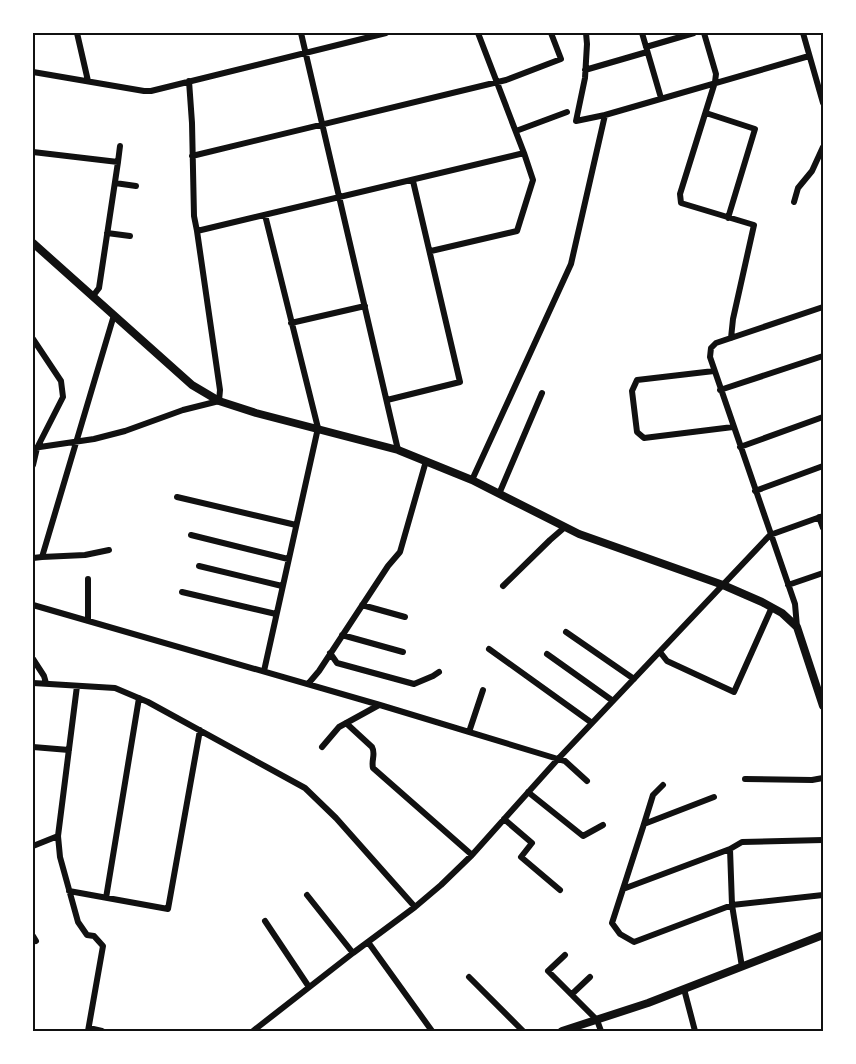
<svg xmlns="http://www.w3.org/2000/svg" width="856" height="1064" font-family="Inter,sans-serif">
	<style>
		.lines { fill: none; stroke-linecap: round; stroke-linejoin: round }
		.minor { stroke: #111; stroke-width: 6 }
		.tertiary { stroke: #111; stroke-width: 8 }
		.secondary { stroke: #111; stroke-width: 8 }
		.neatline { fill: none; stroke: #111; stroke-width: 2 }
	</style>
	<rect width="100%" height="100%" fill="#fff"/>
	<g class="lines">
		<path class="minor" d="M77,33L88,81
			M301,33L398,450
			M586,33L587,44L585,78L576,121L605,115
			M642,33L661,98
			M704,33L716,74L715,82L680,194L681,203L754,225L733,319L731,338
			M803,33L823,103
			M646,47L694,33
			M585,70L647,52
			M33,72L144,91H151L386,33
			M706,113L755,129L728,218
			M516,131L567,112
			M33,152L118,162L99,288L93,296
			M192,156L506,80L561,59L551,33
			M118,162L120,146
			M115,183L136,186
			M794,202L798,188L812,171L823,147
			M197,231L524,153
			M107,233L130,236
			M431,251L517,231L533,180L524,153L478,33
			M291,323L365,306
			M33,339L61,381L63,397L37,448L33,465
			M714,371L637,380L632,391L637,432L644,438L733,427
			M720,390L823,356
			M387,400L460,382L413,181
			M740,447L823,417
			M33,448L94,439L125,431L183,410L219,401L220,390L197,231L194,216L192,123L189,81
			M472,480L571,264L605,115L809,56
			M755,491L823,466
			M499,494L542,393
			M177,497L296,525
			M819,517L823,528
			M191,535L288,559
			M42,557L85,555L109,550
			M33,558L42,557L114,315
			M199,566L282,586
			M88,579V621
			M788,585L823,573
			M503,586L550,540L565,527
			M182,592L276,614
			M33,605L380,705L558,759L565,761L587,781
			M362,605L405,617
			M797,627L795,604L710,357L711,348L716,343L823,307
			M566,632L634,679
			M342,635L403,652
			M489,649L592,723
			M660,652L667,661L734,692L772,607
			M330,653L337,663L414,684L433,676L439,672
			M547,654L613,701
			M33,659L44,676L46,683
			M264,671L318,428L265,215
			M33,683L115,688L148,702L305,788L336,818L415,907
			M308,684L319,671L388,566L400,552L426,461
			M77,686L58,836L60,857L78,922L87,935L94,936L103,946L88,1031
			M346,723L372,747C376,754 371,760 373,768L472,855
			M469,732L483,690
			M33,747L69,750
			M322,747L339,727L379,705
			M745,779L812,780L823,778
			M528,792L583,836L603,825
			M714,797L644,824L612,923L620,934L634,942L732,905L823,895
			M504,819L532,843L521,857L560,890
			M644,824L653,795L663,785
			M33,846L58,836
			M730,849L742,842L823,840
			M623,889L730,849L732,905L742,967
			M69,891L168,909L200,730
			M307,895L353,953
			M106,898L139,698
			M265,921L309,987
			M33,936L36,941
			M368,942L432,1031
			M565,955L548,971L597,1020L601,1031
			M469,977L523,1031
			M684,989L695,1031
			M572,994L590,977
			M89,1028L102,1031
			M253,1031L353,953L415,907L441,885L472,855L558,759L770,535L823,516"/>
		<path class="tertiary" d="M562,1031L648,1003L823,935"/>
		<path class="secondary" d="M33,243L192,385L219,401L256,413L398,450L472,480L579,534L723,585L762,602L782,613L797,627L823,706"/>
	</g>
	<rect width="856" height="1064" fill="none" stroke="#ffffff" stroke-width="69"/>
	<rect x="34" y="34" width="788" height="996" class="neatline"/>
</svg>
